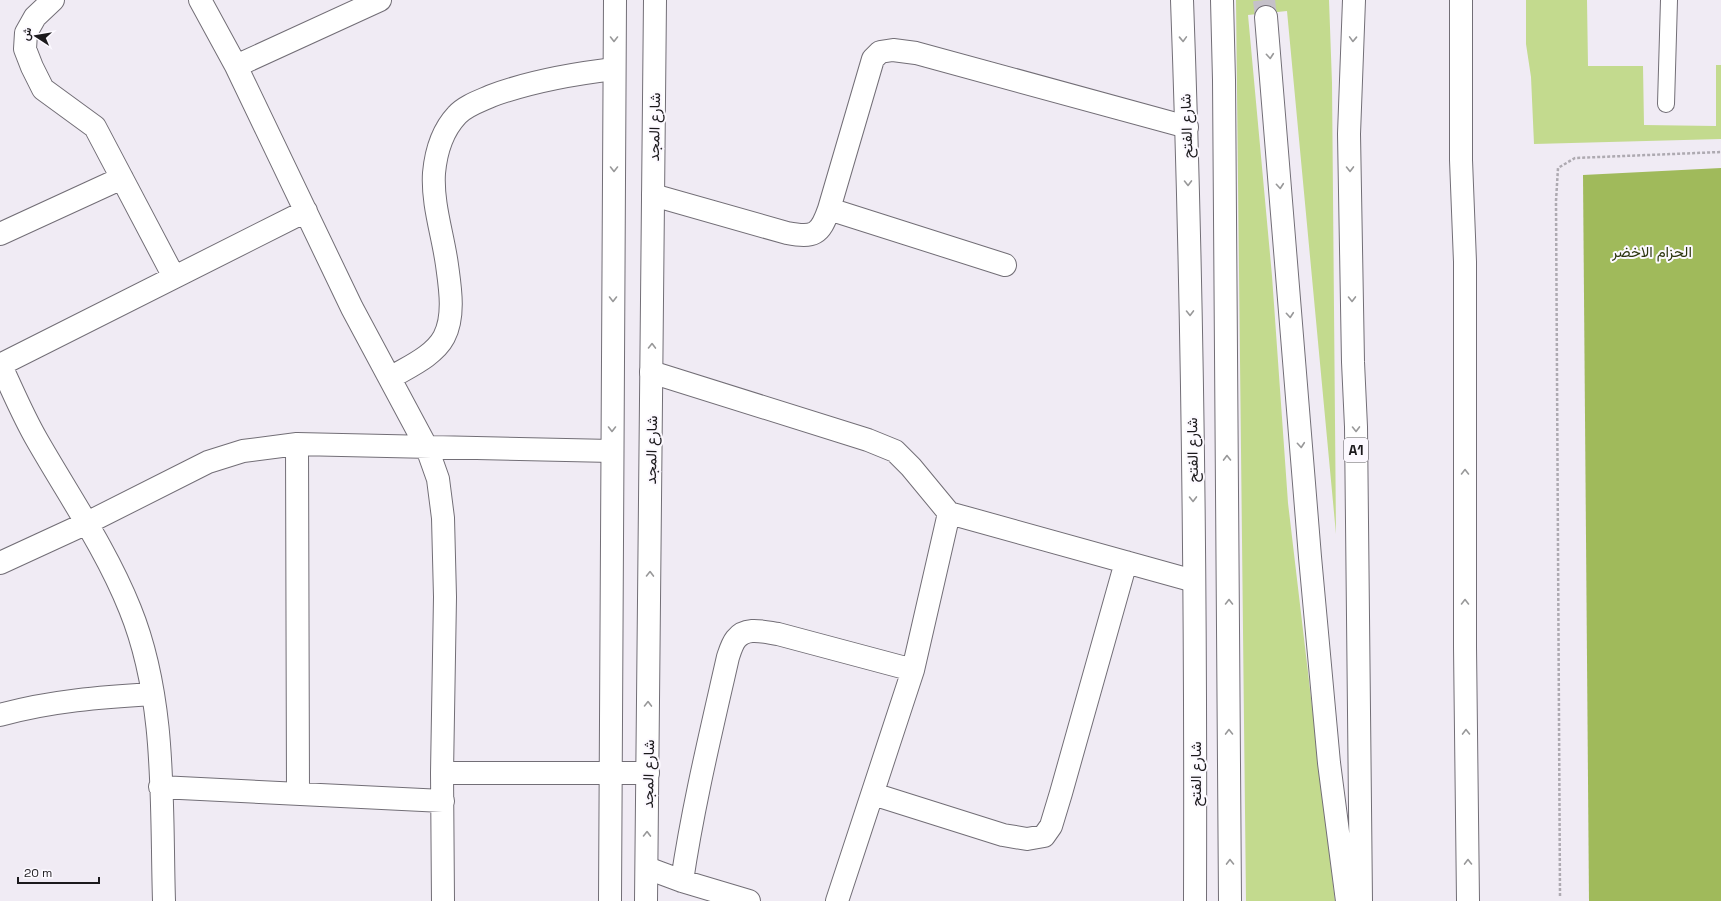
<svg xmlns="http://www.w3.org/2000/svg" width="1721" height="901" font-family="'Space Grotesk',Vazirmatn,sans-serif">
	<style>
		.green { fill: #c3da8e }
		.forest { fill: #a0ba5b }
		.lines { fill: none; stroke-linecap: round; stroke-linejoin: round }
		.motorway-tunnel { stroke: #c5c1c9; stroke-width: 22; stroke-dasharray: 22 11; stroke-linecap: butt }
		.service-casing { stroke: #726e76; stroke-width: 18 }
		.minor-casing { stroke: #726e76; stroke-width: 24 }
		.tertiary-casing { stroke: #726e76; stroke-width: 24 }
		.secondary-casing { stroke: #726e76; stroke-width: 24 }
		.motorway-casing { stroke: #726e76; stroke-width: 24 }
		.path { stroke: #aeaab1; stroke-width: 2.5; stroke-dasharray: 3 2; stroke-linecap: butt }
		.service { stroke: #fff; stroke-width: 16 }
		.minor { stroke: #fff; stroke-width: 22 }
		.tertiary { stroke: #fff; stroke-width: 22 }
		.secondary { stroke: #fff; stroke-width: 22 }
		.motorway { stroke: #fff; stroke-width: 22 }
		.oneway { stroke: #989899 }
		.labels { text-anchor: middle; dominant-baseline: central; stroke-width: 4; stroke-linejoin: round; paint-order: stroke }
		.shield { fill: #fcf9ff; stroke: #5e5c60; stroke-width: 1 }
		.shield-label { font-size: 14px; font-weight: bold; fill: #1b191c }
		.street-label { font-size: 15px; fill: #1b191c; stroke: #fcf9ff }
		.park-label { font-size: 15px; fill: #2c360e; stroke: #fcf9ff }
	</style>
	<rect width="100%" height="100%" fill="#f0ebf4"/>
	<path class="green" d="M1236,0H1329L1332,83L1336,534L1287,11L1248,15L1272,276L1288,503L1335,901H1246Z
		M1526,0H1587L1588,66H1643L1644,125L1716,126V65H1721V139L1534,144L1531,77L1526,44Z"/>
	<path class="forest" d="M1721,168V901H1589L1583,175Z"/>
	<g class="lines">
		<path class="motorway-tunnel" d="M1264,0L1266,17"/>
		<g class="service-casing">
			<path id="service" d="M1666,104L1669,0"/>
		</g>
		<g class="minor-casing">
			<path id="minor" d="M53,0L35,17L26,33L25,49L32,67L43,89L95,127L174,277
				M200,0L236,66L352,308L427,448L438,479L443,518L445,597L442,773L443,901
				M236,66L380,0
				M653,195L787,233C814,238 820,235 829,209L873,59L880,52L893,50L916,53L1187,127
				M829,209L1005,265
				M0,234L122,178
				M0,364C12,389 23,416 37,440C69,496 106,549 130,609C167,700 161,805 164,901
				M0,365L306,211
				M651,372L868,440L895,451L911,467L949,513L1194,581
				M390,378C408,367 434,356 444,337C455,316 450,287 447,265C443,235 432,204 434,173C436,151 442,131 457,115C465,106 480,101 491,96C531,81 572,74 614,69
				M297,444L298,794
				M0,563L87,523L208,462L243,451L297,444L612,451
				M0,715C50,701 102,697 153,694
				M442,773H648
				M160,787L443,801
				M873,794L1003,835L1027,839L1044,836L1051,826L1061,793L1126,562
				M647,868L682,881L749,901
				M682,881C693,806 711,732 728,657C730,651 732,644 736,639C746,626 764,632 778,634L913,670
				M837,901L913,670L949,513"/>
		</g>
		<g class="tertiary-casing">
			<path id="tertiary" d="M1182,0C1193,300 1196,601 1195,901
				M1222,0L1224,80L1230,901"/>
		</g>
		<g class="secondary-casing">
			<path id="secondary" d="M610,901L615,0
				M646,901L655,0"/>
		</g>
		<g class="motorway-casing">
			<path id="motorway" d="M1354,0L1349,134L1353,362L1356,427L1361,901
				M1461,0V160L1465,262V647L1468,901
				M1266,17L1310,557L1329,763L1347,901"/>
		</g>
		<path class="path" d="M1560,896L1556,201L1558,168L1575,158L1721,152"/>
		<use href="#service" class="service"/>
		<use href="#minor" class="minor"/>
		<use href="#tertiary" class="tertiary"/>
		<use href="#secondary" class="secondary"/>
		<use href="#motorway" class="motorway"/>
	</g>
	<defs><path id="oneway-chevron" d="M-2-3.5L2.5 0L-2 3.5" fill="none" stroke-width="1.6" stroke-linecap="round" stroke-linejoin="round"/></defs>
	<g class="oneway">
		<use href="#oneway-chevron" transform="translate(614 39) rotate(90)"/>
		<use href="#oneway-chevron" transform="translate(1183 39) rotate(88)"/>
		<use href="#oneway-chevron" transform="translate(1353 39) rotate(92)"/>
		<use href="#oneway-chevron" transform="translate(1270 56) rotate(85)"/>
		<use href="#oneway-chevron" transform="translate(614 169) rotate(90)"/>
		<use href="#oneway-chevron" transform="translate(1350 169) rotate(89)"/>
		<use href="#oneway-chevron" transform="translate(1188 183) rotate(89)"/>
		<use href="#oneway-chevron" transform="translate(1280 186) rotate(85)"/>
		<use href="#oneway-chevron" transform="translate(613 299) rotate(90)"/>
		<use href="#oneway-chevron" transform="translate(1352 299) rotate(89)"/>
		<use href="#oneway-chevron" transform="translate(1190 313) rotate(89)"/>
		<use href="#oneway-chevron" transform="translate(1290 315) rotate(85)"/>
		<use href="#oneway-chevron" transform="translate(652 346) rotate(-89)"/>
		<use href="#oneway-chevron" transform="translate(612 429) rotate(90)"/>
		<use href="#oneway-chevron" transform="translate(1356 429) rotate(89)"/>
		<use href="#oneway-chevron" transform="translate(1301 445) rotate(85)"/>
		<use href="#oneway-chevron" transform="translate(1227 458) rotate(-91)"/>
		<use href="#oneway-chevron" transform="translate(1465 472) rotate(-90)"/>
		<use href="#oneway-chevron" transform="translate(1193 499) rotate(89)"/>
		<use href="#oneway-chevron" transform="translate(650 574) rotate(-89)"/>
		<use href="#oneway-chevron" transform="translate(1229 602) rotate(-90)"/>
		<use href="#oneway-chevron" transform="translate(1465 602) rotate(-90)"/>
		<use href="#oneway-chevron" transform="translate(648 704) rotate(-89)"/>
		<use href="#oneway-chevron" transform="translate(1229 732) rotate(-91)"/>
		<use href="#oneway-chevron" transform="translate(1466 732) rotate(-91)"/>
		<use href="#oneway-chevron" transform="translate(647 834) rotate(-89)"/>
		<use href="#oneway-chevron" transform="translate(1230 862) rotate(-91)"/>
		<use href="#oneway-chevron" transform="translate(1468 862) rotate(-91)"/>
	</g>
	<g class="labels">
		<rect class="shield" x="1344" y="438" width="24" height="24" rx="3"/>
		<g class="shield-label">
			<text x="1356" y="450">A1</text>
		</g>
		<g class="street-label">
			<text transform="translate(1186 126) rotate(-92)">شارع الفتح</text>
			<text transform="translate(654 127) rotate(-89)">شارع المجد</text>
			<text transform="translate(651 450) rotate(-89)">شارع المجد</text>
			<text transform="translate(1192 450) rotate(-91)">شارع الفتح</text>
			<text transform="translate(648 774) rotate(-89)">شارع المجد</text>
			<text transform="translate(1195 774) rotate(-90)">شارع الفتح</text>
		</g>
		<g class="park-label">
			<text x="1652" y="251">الحزام الاخضر</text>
		</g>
	</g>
	<g transform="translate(36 36) rotate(282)" stroke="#fcf9ff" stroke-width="3" paint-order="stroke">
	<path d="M0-3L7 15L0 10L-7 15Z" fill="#1b191c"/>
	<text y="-6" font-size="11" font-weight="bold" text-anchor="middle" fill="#1b191c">ش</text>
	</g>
	<path d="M18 877v6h81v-6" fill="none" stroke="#1b191c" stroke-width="2"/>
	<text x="24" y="877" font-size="12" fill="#1b191c" stroke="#fcf9ff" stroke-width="3" paint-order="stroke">20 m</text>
</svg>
